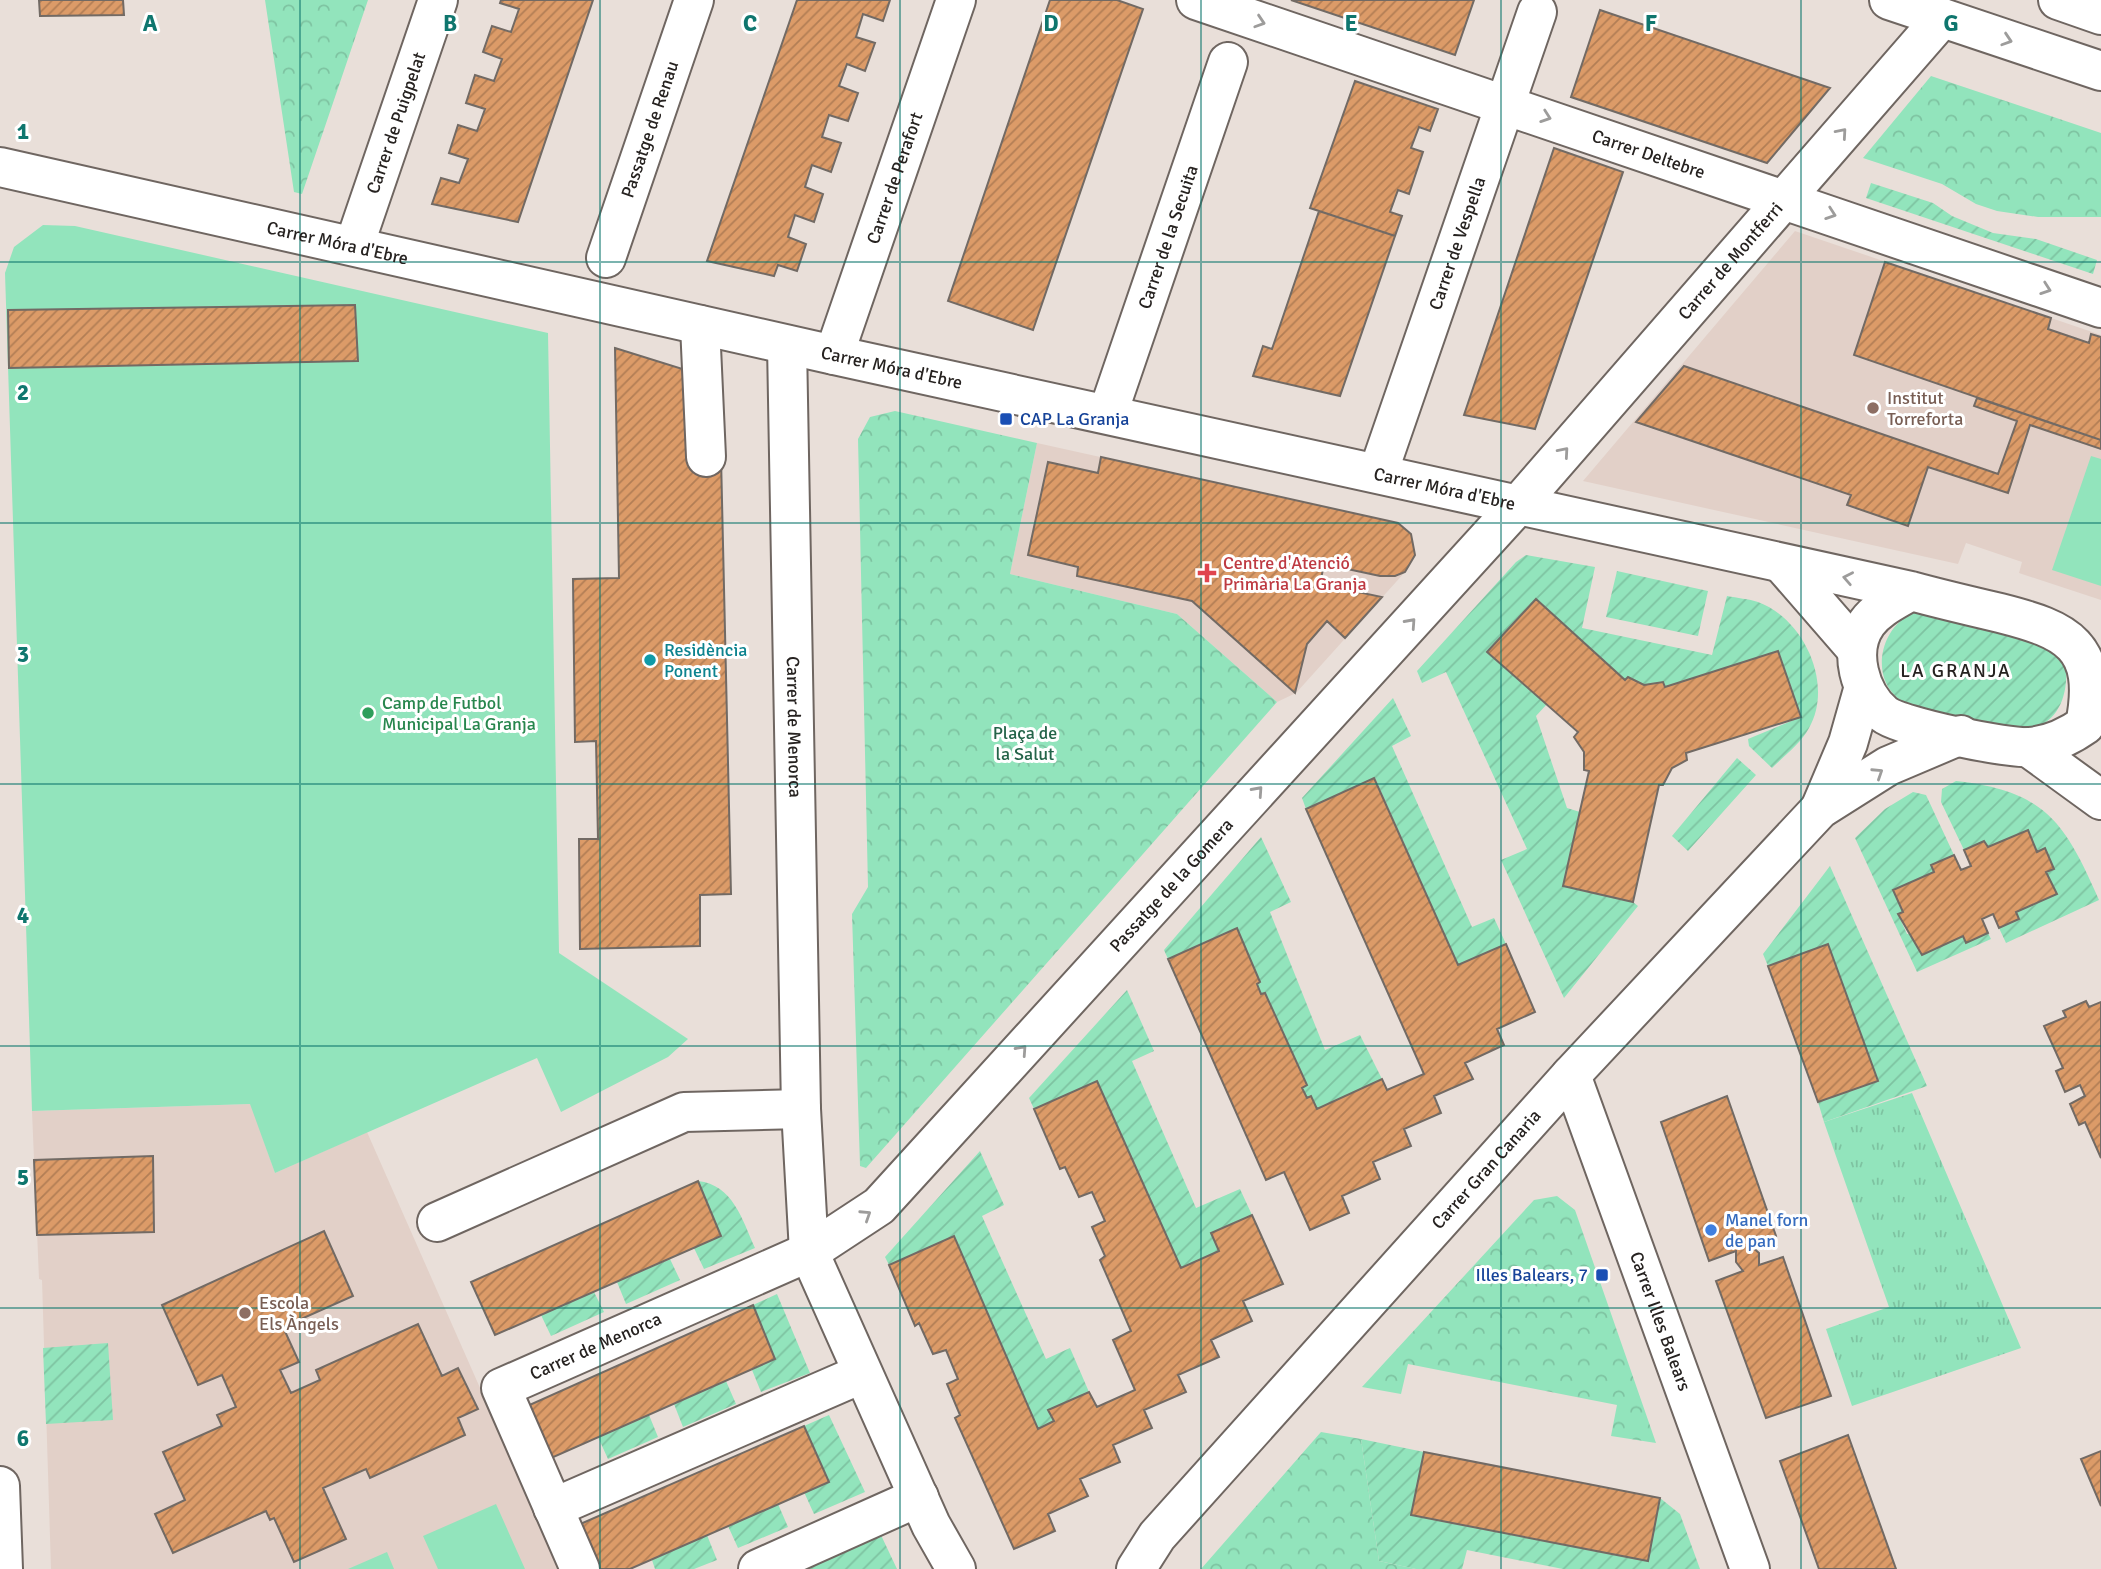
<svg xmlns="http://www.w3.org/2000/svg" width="2101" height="1569" font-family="Signika,sans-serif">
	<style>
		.built { fill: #e2d0c8 }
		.grass { fill: url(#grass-tufts) }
		.park { fill: url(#park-crowns) }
		.garden { fill: url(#garden-furrows) }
		.pitch { fill: #92e4bc }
		.building { fill: url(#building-hatch); stroke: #726a64; stroke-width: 2 }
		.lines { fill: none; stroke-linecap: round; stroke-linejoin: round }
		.minor-casing { stroke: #6f6661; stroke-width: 42 }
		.highway-casing { stroke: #6f6661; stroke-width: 42 }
		.minor { stroke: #fff; stroke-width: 38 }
		.highway { stroke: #fff; stroke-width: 38 }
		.oneway { stroke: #9d9c9b }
		.grid { fill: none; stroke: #0f766e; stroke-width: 2; stroke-opacity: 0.55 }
		.education-dot { fill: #8d6e63; stroke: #fff; stroke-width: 2.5 }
		.transit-dot { fill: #1a4fb4; stroke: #fff; stroke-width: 2.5 }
		.health-dot { fill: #e0444e; stroke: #fff; stroke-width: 2.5 }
		.culture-dot { fill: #0f9aa8; stroke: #fff; stroke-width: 2.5 }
		.leisure-dot { fill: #2e9e5b; stroke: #fff; stroke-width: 2.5 }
		.shop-dot { fill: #3f7fe0; stroke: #fff; stroke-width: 2.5 }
		.labels { text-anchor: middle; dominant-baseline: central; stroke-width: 6; stroke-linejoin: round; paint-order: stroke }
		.street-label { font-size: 18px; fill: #262220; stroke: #fff }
		.education-label { font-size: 18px; fill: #785e54; stroke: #fff; text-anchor: start }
		.transit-label { font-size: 18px; fill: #164399; stroke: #fff; text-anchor: start }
		.health-label { font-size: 18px; fill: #be3a42; stroke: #fff; text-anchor: start }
		.culture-label { font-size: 18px; fill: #0d838f; stroke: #fff; text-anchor: start }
		.leisure-label { font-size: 18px; fill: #27864d; stroke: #fff; text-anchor: start }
		.park-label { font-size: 18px; fill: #246449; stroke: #fff }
		.shop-label { font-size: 18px; fill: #366cbe; stroke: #fff; text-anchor: start }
		.neighbourhood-label { font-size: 19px; letter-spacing: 2px; fill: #262220; stroke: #fff }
		.grid-label { font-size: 23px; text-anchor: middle; font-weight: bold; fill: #0f766e; stroke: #fff; stroke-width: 6; stroke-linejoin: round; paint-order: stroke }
	</style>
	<defs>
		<pattern id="grass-tufts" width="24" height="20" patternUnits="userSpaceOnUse" patternTransform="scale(1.75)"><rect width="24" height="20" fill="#92e4bc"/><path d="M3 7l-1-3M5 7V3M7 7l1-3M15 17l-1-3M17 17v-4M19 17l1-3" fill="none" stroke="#7ec3a1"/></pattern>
		<pattern id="park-crowns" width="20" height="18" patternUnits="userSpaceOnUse" patternTransform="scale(1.75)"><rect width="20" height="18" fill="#92e4bc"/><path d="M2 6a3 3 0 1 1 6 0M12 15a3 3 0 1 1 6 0" fill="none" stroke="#7ec3a1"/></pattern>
		<pattern id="garden-furrows" width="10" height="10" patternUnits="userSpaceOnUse" patternTransform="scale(1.75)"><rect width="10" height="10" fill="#92e4bc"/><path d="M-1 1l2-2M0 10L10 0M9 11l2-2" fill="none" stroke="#7ec3a1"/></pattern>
		<pattern id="building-hatch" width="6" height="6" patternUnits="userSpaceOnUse" patternTransform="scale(1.75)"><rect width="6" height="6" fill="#dc9b68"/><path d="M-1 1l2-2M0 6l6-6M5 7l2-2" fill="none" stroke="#b27e55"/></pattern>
	</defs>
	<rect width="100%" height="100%" fill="#e9dfd9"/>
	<path class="built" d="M1795,231L2101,335V600L2019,573L2022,562L1966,543L1958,564L1583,481Z
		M1037,443L1398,523L1411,534L1415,555L1405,572L1296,693L1277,702L1177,614L1010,574Z
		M251,1104L275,1173L367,1132L560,1569H51L42,1280L39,1279L32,1111Z"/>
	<path class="grass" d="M1912,1093L2021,1348L1852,1406L1826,1329L1889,1307L1824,1122Z"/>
	<path class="park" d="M265,0H368L302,194L294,192Z
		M1931,76L2101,133V217H2038L1997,211L1976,204L1942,184L1863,158Z
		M895,411L1037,443L1010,574L1177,614L1277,702L866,1168L860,1166L852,914L868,887L858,439L870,417Z
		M1557,1196L1575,1210L1656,1443L1611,1436L1617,1405L1408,1364L1401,1394L1362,1387L1534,1200Z
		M1321,1432L1361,1439L1379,1561L1416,1569H1201Z"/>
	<path class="garden" d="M1871,183L1933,203L1952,216L1993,233L2036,239L2097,260L2093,274L1866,198Z
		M1526,555L1595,567L1582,628L1712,655L1727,596C1737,598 1749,599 1758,602C1804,619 1834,684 1809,728C1801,743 1784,756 1772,768L1749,746L1748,739L1801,717L1778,651L1665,687L1662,682L1644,685L1628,677L1625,680L1536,599L1488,652L1547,704L1536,716L1567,808L1580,812L1563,886L1633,902L1638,906L1564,998L1501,860L1527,849L1446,672L1422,683L1417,671L1516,562Z
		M1617,571L1708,591L1698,636L1606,617Z
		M1933,611L2032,635L2066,664C2069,701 2055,732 2011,732C1995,732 1975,723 1959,719C1943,714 1922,712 1907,704C1871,686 1876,636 1907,616C1914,611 1925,612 1933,611Z
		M1393,698L1411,736L1392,746L1472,927L1494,918L1506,944L1458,965L1375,778L1306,809L1302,798Z
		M1737,758L1756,775L1688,851L1672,836Z
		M1956,781C2046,791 2065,823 2099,900L2006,943L1999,928L2019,919L2016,912L2057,894L2046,872L2054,869L2044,849L2037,851L2028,830L1988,847L1984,841L1964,850L1941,802L1942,789Z
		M1913,792L1926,795L1954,855L1931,865L1934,872L1894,890L1903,912L1898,914L1907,934L1963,936L1966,943L1988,933L1991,939L1917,972L1855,838L1885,809Z
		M1261,837L1291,902L1270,912L1325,1050L1360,1035L1382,1079L1317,1109L1311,1097L1307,1098L1302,1088L1306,1085L1265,993L1261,994L1257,984L1260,982L1237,929L1168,959L1164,950Z
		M1830,866L1927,1086L1824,1122L1818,1102L1877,1080L1828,944L1768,966L1763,954Z
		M1127,990L1154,1051L1132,1061L1196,1208L1240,1189L1252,1215L1212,1233L1219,1251L1181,1268L1097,1081L1034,1109L1029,1098Z
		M980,1151L1004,1205L982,1216L1046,1359L1070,1348L1089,1392L1048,1410L1054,1421L1038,1429L953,1237L889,1265L885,1257Z
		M698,1181C733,1185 742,1219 755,1248L704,1269L694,1248L721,1236Z
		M670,1259L680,1280L626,1304L617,1282Z
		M594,1292L604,1312L551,1336L541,1315Z
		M777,1294L810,1373L761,1392L752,1370L775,1359L753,1305Z
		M108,1343L113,1420L46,1424L43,1348Z
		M726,1381L736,1404L683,1427L674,1404Z
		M649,1415L658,1437L608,1459L598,1437Z
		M829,1415L865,1492L814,1514L804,1492L829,1482L804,1426Z
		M1361,1439L1424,1452L1412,1515L1647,1561L1660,1498L1680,1514L1700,1569H1563L1467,1550L1462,1569H1416L1379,1561Z
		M778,1504L788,1527L738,1548L728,1526Z
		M880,1533L897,1569H797Z
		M707,1535L717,1560L694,1569H655L652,1560Z"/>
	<path class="pitch" d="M43,225L75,226L548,333L559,953L688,1039L668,1057L561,1112L537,1058L275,1173L250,1104L32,1111L5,273L14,247Z
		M2091,456L2101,459V586L2052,570Z
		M496,1504L525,1569H438L423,1536Z
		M387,1552L394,1569H348Z"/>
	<path class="building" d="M39,0H123L124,15L40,16Z
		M501,0H593L518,222L432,204L441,178L459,183L468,159L449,153L458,125L477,131L485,109L466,103L475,75L494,81L502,59L483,52L492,26L511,32L519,9L500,3Z
		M797,0H890L883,21L863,14L856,37L875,43L865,71L847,64L839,86L858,93L848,121L829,115L822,137L841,143L831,172L812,165L805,187L823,194L814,222L795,215L788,237L806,244L797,271L778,265L774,276L707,261Z
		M1050,0H1117L1143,9L1033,330L948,301Z
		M1291,0H1474L1455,55Z
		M1600,10L1830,88L1767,163L1571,97Z
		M1355,81L1438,109L1430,131L1419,127L1411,148L1423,152L1409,194L1398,190L1390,212L1402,216L1395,236L1310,208Z
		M1554,148L1623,172L1535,429L1464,415Z
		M1319,211L1395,236L1340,396L1253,376L1263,346L1272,349Z
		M1885,262L2051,318L2048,329L2089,343L2091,334L2101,337V440L1854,355Z
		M355,305L358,361L9,368L8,310Z
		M615,348L689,371L721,457L731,894L700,895V946L580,949L579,839H598L596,741L575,742L573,579L619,578Z
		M1684,366L1998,474L2017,421L1974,406L1977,398L2101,440V449L2030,425L2008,493L1928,467L1908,526L1847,505L1851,495L1636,422Z
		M1101,457L1398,523L1411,534L1415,555L1405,572L1395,576H1380L1324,564L1320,584L1382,597L1345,638L1327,621L1307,644L1295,693L1192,601L1077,576L1078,567L1028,555L1048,462L1098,473Z
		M1536,599L1625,680L1628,677L1644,685L1663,682L1665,687L1778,651L1801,717L1686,753L1687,760L1672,768L1663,785H1659L1633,902L1563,886L1589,771L1584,770V752L1574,737L1578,732L1487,652Z
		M1374,778L1458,965L1506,944L1535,1012L1497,1029L1504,1045L1465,1063L1473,1079L1434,1096L1441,1113L1404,1129L1411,1146L1373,1162L1380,1179L1342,1196L1349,1213L1310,1230L1284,1172L1266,1180L1168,959L1237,928L1260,982L1257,984L1261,994L1265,993L1307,1085L1302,1088L1307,1098L1311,1096L1317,1109L1382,1079L1387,1090L1424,1074L1306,809Z
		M2028,830L2037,852L2045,848L2054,869L2046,872L2057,894L2016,912L2019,919L1999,928L1993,914L1982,919L1988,933L1966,943L1963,936L1922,955L1898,914L1903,912L1893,890L1934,872L1931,865L1954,855L1961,870L1971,866L1964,850L1984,841L1988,847Z
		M1828,944L1878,1081L1818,1102L1768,966Z
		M2086,1001L2089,1007L2101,1002V1158L2085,1122L2079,1125L2070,1104L2085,1096L2080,1085L2065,1092L2056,1071L2063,1068L2044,1026L2066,1017L2063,1011Z
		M1097,1081L1181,1268L1219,1251L1211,1233L1252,1215L1283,1284L1243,1301L1252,1321L1211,1340L1219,1357L1178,1375L1186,1392L1144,1410L1152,1428L1113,1445L1120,1462L1080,1479L1088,1496L1048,1514L1055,1531L1014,1549L955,1418L960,1415L947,1384L958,1379L946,1350L933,1354L919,1323L915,1326L889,1265L954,1236L1038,1429L1054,1421L1048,1410L1089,1392L1097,1407L1135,1390L1113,1340L1131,1331L1100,1260L1105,1256L1092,1227L1105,1221L1092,1192L1079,1197L1065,1167L1060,1169L1034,1109Z
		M1727,1096L1776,1236L1751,1246L1759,1253V1265L1783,1257L1831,1396L1766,1418L1716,1281L1743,1271L1736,1262V1251L1709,1261L1661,1122Z
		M153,1156L154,1232L37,1235L34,1160Z
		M698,1181L721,1236L495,1335L471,1282Z
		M324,1231L353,1296L283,1327L299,1362L280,1370L291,1393L320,1380L316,1370L418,1324L442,1376L458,1368L478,1409L458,1418L465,1435L370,1478L366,1469L323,1488L346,1539L294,1562L274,1518L270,1520L266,1511L173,1553L155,1514L185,1500L163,1452L222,1426L217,1415L236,1407L222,1375L198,1385L162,1305Z
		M753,1305L775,1359L549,1459L525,1407Z
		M804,1426L829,1482L630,1569H598L578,1525Z
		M1848,1435L1896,1569H1819L1780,1461Z
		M2101,1451V1506L2081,1459Z
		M1424,1452L1660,1498L1648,1561L1411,1515Z"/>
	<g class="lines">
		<g class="minor-casing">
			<g id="minor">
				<path id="s1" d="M1196,0L2101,308"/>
				<path d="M1889,0L2101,71"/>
				<path id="s2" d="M0,167L834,355L1911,591C1940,599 1970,606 2000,613C2067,630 2101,645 2085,725C2068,737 2051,745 2030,747C2009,749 1900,727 1884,714C1860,694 1847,651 1867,623C1878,608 1896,600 1911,591"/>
				<path id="s3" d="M354,246L438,0"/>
				<path id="s4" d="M606,258L694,0"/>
				<path d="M700,325L706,457"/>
				<path id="s5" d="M787,345L801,1109L809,1252L931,1525L956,1569"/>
				<path id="s6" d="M834,355L956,0"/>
				<path id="s7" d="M1108,413L1228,62"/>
				<path id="s8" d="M1378,473L1537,12"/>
				<path d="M1784,566L1857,650"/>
				<path d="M2028,747L2101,800"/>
				<path d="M1820,809L1848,743L1863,690"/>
				<path id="s9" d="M1571,1075L1750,1569"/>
				<path d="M437,1222L684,1112L801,1109"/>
				<path d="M0,1486L3,1569"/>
				<path d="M553,1508L861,1374"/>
				<path id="s10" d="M580,1569L501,1388L809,1252L879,1206L1519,504L1942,18"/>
				<path d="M758,1569L919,1497"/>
				<path id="s11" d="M1136,1569L1157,1536L1571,1075L1820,809L1888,766L1961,735"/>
			</g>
		</g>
		<g class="highway-casing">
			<path id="highway" d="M2058,0L2101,15"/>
		</g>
		<use href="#minor" class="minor"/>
		<use href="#highway" class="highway"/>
	</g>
	<defs><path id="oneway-chevron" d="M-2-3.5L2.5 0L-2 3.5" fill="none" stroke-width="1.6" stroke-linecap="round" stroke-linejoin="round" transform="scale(1.75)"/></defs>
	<g class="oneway">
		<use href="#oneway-chevron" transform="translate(1260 22) rotate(18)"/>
		<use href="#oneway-chevron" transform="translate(2007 40) rotate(18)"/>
		<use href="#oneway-chevron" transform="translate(1546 117) rotate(19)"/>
		<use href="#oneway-chevron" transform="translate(1842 133) rotate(-49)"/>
		<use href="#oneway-chevron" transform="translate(1831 214) rotate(19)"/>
		<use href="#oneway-chevron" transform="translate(2046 289) rotate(19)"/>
		<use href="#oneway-chevron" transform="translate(1564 452) rotate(-49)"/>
		<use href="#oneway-chevron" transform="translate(1848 578) rotate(-169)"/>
		<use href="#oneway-chevron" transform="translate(1411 623) rotate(-48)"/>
		<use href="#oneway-chevron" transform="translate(1878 773) rotate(-33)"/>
		<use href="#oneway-chevron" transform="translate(1258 791) rotate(-48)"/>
		<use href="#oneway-chevron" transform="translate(1022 1050) rotate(-48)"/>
		<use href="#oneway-chevron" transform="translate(866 1215) rotate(-33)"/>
	</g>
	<path class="grid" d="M300,0V1569M600,0V1569M900,0V1569M1201,0V1569M1501,0V1569M1801,0V1569M0,262H2101M0,523H2101M0,784H2101M0,1046H2101M0,1308H2101"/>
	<g class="education-dot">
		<circle cx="1873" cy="408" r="7"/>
		<circle cx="245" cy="1313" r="7"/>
	</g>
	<g class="transit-dot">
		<rect x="999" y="412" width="14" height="14" rx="3.5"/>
		<rect x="1595" y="1268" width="14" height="14" rx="3.5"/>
	</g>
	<path class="health-dot" d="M1203.5 562.5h7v7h7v7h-7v7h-7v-7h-7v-7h7z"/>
	<circle class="culture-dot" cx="650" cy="660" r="7"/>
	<circle class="leisure-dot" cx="368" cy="713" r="7"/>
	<circle class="shop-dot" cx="1711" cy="1230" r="7"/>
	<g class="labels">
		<g class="street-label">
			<text stroke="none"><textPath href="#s3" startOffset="130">Carrer de Puigpelat</textPath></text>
			<text stroke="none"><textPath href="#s4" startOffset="136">Passatge de Renau</textPath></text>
			<text stroke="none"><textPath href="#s1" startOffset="478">Carrer Deltebre</textPath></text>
			<text stroke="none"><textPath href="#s6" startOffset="187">Carrer de Perafort</textPath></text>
			<text stroke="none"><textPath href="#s7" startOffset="186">Carrer de la Secuita</textPath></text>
			<text stroke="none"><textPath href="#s8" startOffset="243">Carrer de Vespella</textPath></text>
			<text stroke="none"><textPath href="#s2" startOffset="346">Carrer Móra d'Ebre</textPath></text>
			<text stroke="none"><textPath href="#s10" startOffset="1890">Carrer de Montferri</textPath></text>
			<text stroke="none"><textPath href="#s2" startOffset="914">Carrer Móra d'Ebre</textPath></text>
			<text stroke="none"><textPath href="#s2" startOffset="1480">Carrer Móra d'Ebre</textPath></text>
			<text stroke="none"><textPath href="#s5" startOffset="382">Carrer de Menorca</textPath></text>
			<text stroke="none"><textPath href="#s10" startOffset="1052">Passatge de la Gomera</textPath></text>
			<text stroke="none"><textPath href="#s11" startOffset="532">Carrer Gran Canaria</textPath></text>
			<text stroke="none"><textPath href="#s9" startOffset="262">Carrer Illes Balears</textPath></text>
			<text stroke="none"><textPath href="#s10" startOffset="301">Carrer de Menorca</textPath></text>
		</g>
		<g class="education-label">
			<text x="1887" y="398">Institut<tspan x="1887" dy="21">Torreforta</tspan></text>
			<text x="259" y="1303">Escola<tspan x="259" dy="21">Els Àngels</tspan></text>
		</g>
		<g class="transit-label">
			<text x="1020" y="419">CAP La Granja</text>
			<text x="1588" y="1275" text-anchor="end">Illes Balears, 7</text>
		</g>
		<g class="health-label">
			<text x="1223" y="563">Centre d'Atenció<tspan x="1223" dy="21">Primària La Granja</tspan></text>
		</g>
		<g class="culture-label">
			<text x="664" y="650">Residència<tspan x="664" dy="21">Ponent</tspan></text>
		</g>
		<g class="leisure-label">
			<text x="382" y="703">Camp de Futbol<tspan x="382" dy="21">Municipal La Granja</tspan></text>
		</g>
		<g class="park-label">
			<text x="1025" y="733">Plaça de<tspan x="1025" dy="21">la Salut</tspan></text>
		</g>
		<g class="shop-label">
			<text x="1725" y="1220">Manel forn<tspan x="1725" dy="21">de pan</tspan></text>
		</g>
		<g class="neighbourhood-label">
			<text x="1956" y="671">LA GRANJA</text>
		</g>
	</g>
	<g class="grid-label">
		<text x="150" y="31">A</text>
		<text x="450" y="31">B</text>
		<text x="750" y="31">C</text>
		<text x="1051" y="31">D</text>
		<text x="1351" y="31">E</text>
		<text x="1651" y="31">F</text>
		<text x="1951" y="31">G</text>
		<text x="23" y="139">1</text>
		<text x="23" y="400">2</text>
		<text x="23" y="662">3</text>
		<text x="23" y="923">4</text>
		<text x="23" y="1185">5</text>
		<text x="23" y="1446">6</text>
	</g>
</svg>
